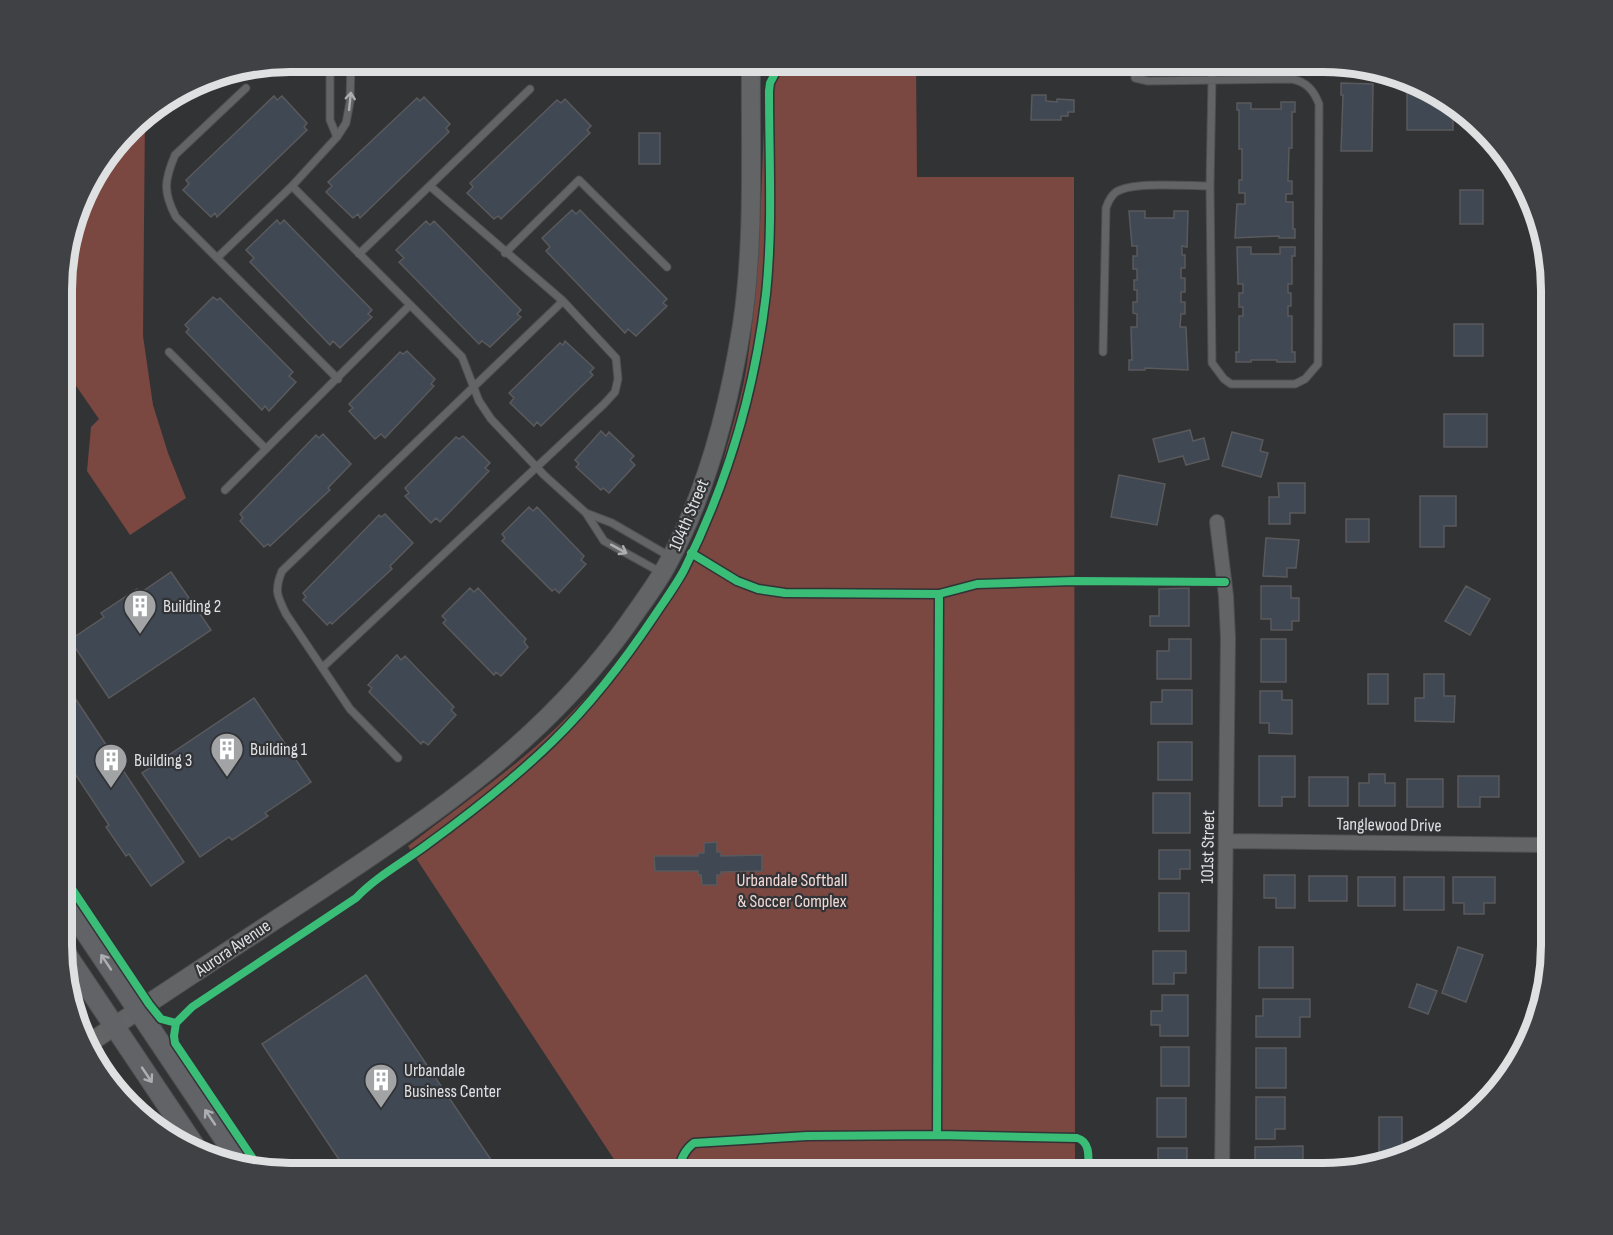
<svg xmlns="http://www.w3.org/2000/svg" width="1613" height="1235" font-family="'Sofia Sans Condensed',sans-serif">
	<style>
		.green { fill: #7b4741 }
		.building { fill: #404854; stroke: #5a5a5c; stroke-width: 1.5 }
		.lines { fill: none; stroke-linecap: round; stroke-linejoin: round }
		.service-casing { stroke: #4e4f50; stroke-width: 9 }
		.minor-casing { stroke: #4e4f50; stroke-width: 16 }
		.tertiary-casing { stroke: #4e4f50; stroke-width: 20 }
		.secondary-casing { stroke: #4e4f50; stroke-width: 22 }
		.service { stroke: #636465; stroke-width: 7 }
		.minor { stroke: #636465; stroke-width: 14 }
		.tertiary { stroke: #636465; stroke-width: 18 }
		.secondary { stroke: #626367; stroke-width: 20 }
		.cycleway-casing { stroke: #313336; stroke-width: 11 }
		.cycleway { stroke: #3abd76; stroke-width: 8 }
		.oneway { stroke: #adaeb0 }
		.oneway2 { stroke: #adaeb1 }
		.labels { text-anchor: middle; dominant-baseline: central; stroke-width: 4.5; stroke-linejoin: round; paint-order: stroke }
		.street-label { font-size: 18px; fill: #dfe0e2; stroke: #313336 }
		.poi-label { font-size: 18px; fill: #dfe0e2; stroke: #313336; text-anchor: start }
		.park-label { font-size: 18px; fill: #f3d9d5; stroke: #313336 }
		.rim { fill: none; stroke: #dfe0e2; stroke-width: 8 }
	</style>
	<rect width="100%" height="100%" fill="#323335"/>
	<path class="green" d="M779,62H916L917,177H1074L1075,1173H623L408,846C458,807 511,771 557,727C620,666 674,595 706,513C716,489 722,464 729,439C736,414 743,390 747,364C761,271 761,177 766,83L773,67Z
		M145,115L143,336L153,405L168,453L186,498L130,535L87,471L91,427L99,419L63,367V351L68,343L69,244L92,176L140,118Z"/>
	<path class="building" d="M1341,83L1373,84L1372,151H1341L1343,95H1341Z
		M1407,91H1430L1453,106V109H1457V118H1453V130H1407Z
		M1032,95H1046V101L1057,102V99L1074,100V112H1068V116H1061V120H1031Z
		M274,96L277,100L282,96L307,123L304,127L307,130L217,217L215,213L211,217L183,190L189,184L186,180Z
		M424,97L450,124L446,128L449,132L360,218L358,214L353,218L326,192L332,186L328,182L417,98L420,101Z
		M565,99L591,126L587,130L590,133L501,219L498,216L494,219L467,193L473,187L470,183L557,100L561,103Z
		M1281,102H1295V112H1292V148H1289L1288,181H1292V194H1286V202H1293V229H1295V238H1279V236L1235,238L1237,204H1245V193H1239V180H1242V149H1239V110H1237V103H1251V109H1281Z
		M639,133H660V164H639Z
		M1460,190H1483V224H1460Z
		M572,210L576,214L580,210L667,299L663,303L667,306L636,336L628,329L625,333L546,251L550,247L542,238Z
		M1129,211H1145V218H1174V211H1188L1187,247L1182,246V255H1185V268H1181V278H1185V292H1181V302H1185V314H1181L1180,327H1186L1188,370L1145,368V370H1129V360H1132L1131,327H1137V314L1133,313V302H1137V290H1134V280H1137V269H1133V256H1137V246H1132Z
		M277,220L280,224L284,220L372,310L368,314L372,317L340,348L333,341L330,345L250,262L254,258L246,250Z
		M426,221L430,225L434,221L521,310L517,314L521,317L490,347L482,341L479,344L399,262L404,258L396,250Z
		M1237,247H1251V254H1280V247H1295V256H1292V284H1288V293H1291V306H1288V316H1292V352H1295V362H1277V360H1251V362H1236V352H1239V316H1243V307H1239V293H1243V284H1238Z
		M213,297L217,300L220,298L293,372L289,376L296,382L269,411L265,406L262,410L186,332L189,329L185,325Z
		M1454,324H1483V356H1454Z
		M565,341L594,368L590,372L593,375L541,426L537,422L534,426L510,403L514,398L509,393L560,343L563,345Z
		M407,351L435,379L431,384L434,386L385,438L381,434L375,439L349,411L353,408L349,404L400,352L403,354Z
		M1444,414H1487V447H1444Z
		M1190,430L1193,441L1204,438L1209,459L1186,465L1183,456L1159,462L1153,439Z
		M601,431L606,436L609,432L634,456L630,460L635,465L609,493L603,488L601,490L576,467L579,464L575,460Z
		M1232,432L1263,440L1260,451L1268,453L1261,477L1222,466Z
		M323,434L351,464L328,488L330,490L270,546L268,544L264,547L240,521L243,518L240,514L316,435L319,438Z
		M463,436L490,463L485,468L489,471L440,522L436,518L431,523L405,496L409,493L405,488L456,437L459,439Z
		M1119,475L1165,484L1157,525L1111,517Z
		M1278,483H1305V513H1290V524H1269V497H1279Z
		M1420,496H1456V526H1444V547H1420Z
		M529,507L533,511L537,507L584,556L581,560L586,564L559,593L555,589L552,591L502,541L505,538L502,534Z
		M385,514L413,543L390,566L392,569L332,624L330,622L327,625L303,600L306,597L303,593L379,515L381,517Z
		M1346,519H1369V542H1346Z
		M1266,538L1299,540L1296,568H1287V577L1263,576Z
		M63,558L70,567L63,572Z
		M171,572L211,630L109,698L70,640L104,617L101,613L137,589L140,593Z
		M1261,586H1291V598H1299V621H1292V630H1271V619H1261Z
		M1466,586L1490,599L1470,635L1445,621Z
		M470,588L474,592L478,588L526,639L524,642L528,647L501,676L496,672L494,675L443,623L446,620L442,616Z
		M1189,588V626H1150V616H1159V589Z
		M1169,639H1191V679H1157V651H1169Z
		M1261,639H1286V682H1261Z
		M397,655L401,660L405,656L454,707L451,710L456,715L428,745L423,741L421,744L369,692L372,688L368,685Z
		M1368,674H1388V704H1368Z
		M1424,674H1444V696H1455L1454,722L1415,721V698H1424Z
		M63,680L184,862L151,886L129,854L126,856L106,827L109,825L62,754Z
		M1162,690H1192V724H1151V702H1162Z
		M1260,691H1282V700H1292V734L1269,733V723H1260Z
		M254,698L311,782L265,813L268,816L232,840L229,837L200,857L142,773Z
		M1158,742H1192V780H1158Z
		M1259,756H1295V797H1282V806H1259Z
		M1369,774H1385V783H1395V806H1359V783H1369Z
		M1458,776H1499V797H1480V807H1458Z
		M1309,777H1348V806H1309Z
		M1407,779H1443V807H1407Z
		M1153,793H1190V833H1153Z
		M717,842V852H721V856L762,855V871L721,872V875H717V885H702L701,875H698V871H655L654,856H698V853H704V843Z
		M1159,850H1190V869H1180V879H1159Z
		M1264,875H1295V908H1276V898H1264Z
		M1309,876H1347V901H1309Z
		M1358,877H1395V906H1358Z
		M1404,877H1444V910H1404Z
		M1453,877H1495V903H1484V914H1464V903H1453Z
		M1159,893H1189V931H1159Z
		M1259,947H1293V988H1259Z
		M1458,947L1483,955L1466,1002L1442,993Z
		M1153,951H1186V973H1174V984H1153Z
		M366,975L370,981L500,1173H348L262,1044Z
		M1417,984L1437,991L1428,1014L1409,1007Z
		M1162,995H1188V1036H1160V1025H1151V1011H1162Z
		M1263,999H1310V1017H1300V1037H1256V1016H1263Z
		M1161,1047H1189V1086H1161Z
		M1256,1048H1286V1088H1256Z
		M1256,1097H1285V1129H1275V1139H1256Z
		M1157,1098H1186V1137H1157Z
		M1379,1117H1402V1155L1379,1160Z
		M1303,1146V1173H1255V1147Z
		M1158,1148H1187V1173H1158Z"/>
	<g class="lines">
		<g class="service-casing">
			<path id="service" d="M330,62V120L337,137
				M1134,62L1135,78L1148,81L1292,79C1307,82 1314,91 1319,104L1318,364L1305,379L1295,384H1231L1224,379L1212,363L1210,186L1212,79V62
				M246,88L175,155C164,181 163,192 176,217L338,379
				M292,186L462,357L479,401L491,419L544,475L586,513L604,541L662,573
				M505,253L579,180L667,267
				M359,254L530,89
				M217,258L292,186L337,137L346,123L350,102L351,62
				M169,352L266,449
				M1103,352L1106,208C1108,202 1111,196 1116,192C1132,181 1189,186 1210,186
				M225,490L410,305
				M586,513L612,523L669,556
				M323,667L604,404L615,392L618,379L616,358L563,301L430,186
				M398,758L350,709L286,614C277,596 274,590 282,571L563,301"/>
		</g>
		<g class="minor-casing">
			<path id="minor" d="M1217,522L1226,596L1228,638L1222,1173
				M1226,841L1551,845"/>
		</g>
		<g class="tertiary-casing">
			<path id="tertiary" d="M1551,286V778
				M85,1046C163,993 242,942 321,890C438,812 546,739 629,622C642,603 657,584 668,563C708,490 729,406 742,325C755,238 750,149 751,62"/>
		</g>
		<g class="secondary-casing">
			<path id="secondary" d="M62,897L242,1165
				M62,948L200,1154"/>
		</g>
		<use href="#service" class="service"/>
		<use href="#minor" class="minor"/>
		<use href="#tertiary" class="tertiary"/>
		<use href="#secondary" class="secondary"/>
		<g class="cycleway-casing">
			<path id="cycleway" d="M939,594L977,584L1074,581L1225,582
				M62,874L149,1004L161,1019L176,1023L174,1036L175,1043L260,1169
				M176,1023L192,1007L356,898C376,877 402,863 425,846C469,814 513,780 552,742C591,704 625,660 655,615C665,600 676,585 684,570C727,484 755,389 766,294C773,227 769,158 769,91L770,83L781,62
				M937,1135L1077,1138C1092,1142 1088,1161 1088,1173
				M678,1173C680,1161 684,1150 694,1143L807,1136L937,1135L939,594L785,593L758,589L737,581L691,553"/>
		</g>
		<use href="#cycleway" class="cycleway"/>
	</g>
	<defs><path id="oneway-shaft" d="M-6 0H5M1.5-3L5.5 0L1.5 3" fill="none" stroke-width="1.6" stroke-linecap="round" stroke-linejoin="round" transform="scale(1.5)"/></defs>
	<g class="oneway">
		<use href="#oneway-shaft" transform="translate(350 101) rotate(-84)"/>
		<use href="#oneway-shaft" transform="translate(619 549) rotate(29)"/>
	</g>
	<g class="oneway2">
		<use href="#oneway-shaft" transform="translate(106 962) rotate(-124)"/>
		<use href="#oneway-shaft" transform="translate(147 1075) rotate(56)"/>
		<use href="#oneway-shaft" transform="translate(210 1117) rotate(-124)"/>
	</g>
	<defs>
		<g id="building-pin" transform="scale(1.725)"><path d="M0 17L-7.5 6A9.5 9.5 0 1 1 7.5 6Z" fill="#a2a3a5" stroke="#313336"/><path d="M-4-6H4V6H1V3H-1V6H-4ZM-2.5-4.3h1.7v1.8h-1.7ZM.8-4.3h1.7v1.8H.8ZM-2.5-1h1.7V.8h-1.7ZM.8-1h1.7V.8H.8Z" fill="#fff"/></g>
	</defs>
	<g fill-rule="evenodd">
		<use href="#building-pin" x="140" y="606"/>
		<use href="#building-pin" x="227" y="749"/>
		<use href="#building-pin" x="111" y="760"/>
		<use href="#building-pin" x="381" y="1080"/>
	</g>
	<g class="labels">
		<g class="street-label">
			<text transform="translate(689 515) rotate(-67)">104th Street</text>
			<text transform="translate(1389 825) rotate(1)">Tanglewood Drive</text>
			<text transform="translate(1208 847) rotate(-89)">101st Street</text>
			<text transform="translate(233 948) rotate(-34)">Aurora Avenue</text>
		</g>
		<g class="poi-label">
			<text x="163" y="606">Building 2</text>
			<text x="250" y="749">Building 1</text>
			<text x="134" y="760">Building 3</text>
			<text x="404" y="1070">Urbandale<tspan x="404" dy="21">Business Center</tspan></text>
		</g>
		<g class="park-label">
			<text x="792" y="880">Urbandale Softball<tspan x="792" dy="21">&amp; Soccer Complex</tspan></text>
		</g>
	</g>
	<path d="M0 0H1613V1235H0ZM290 72H1323A218 218 0 0 1 1541 290V945A218 218 0 0 1 1323 1163H290A218 218 0 0 1 72 945V290A218 218 0 0 1 290 72Z" fill="#3f4144" fill-rule="evenodd"/>
	<path class="rim" d="M290 72H1323A218 218 0 0 1 1541 290V945A218 218 0 0 1 1323 1163H290A218 218 0 0 1 72 945V290A218 218 0 0 1 290 72Z"/>
</svg>
